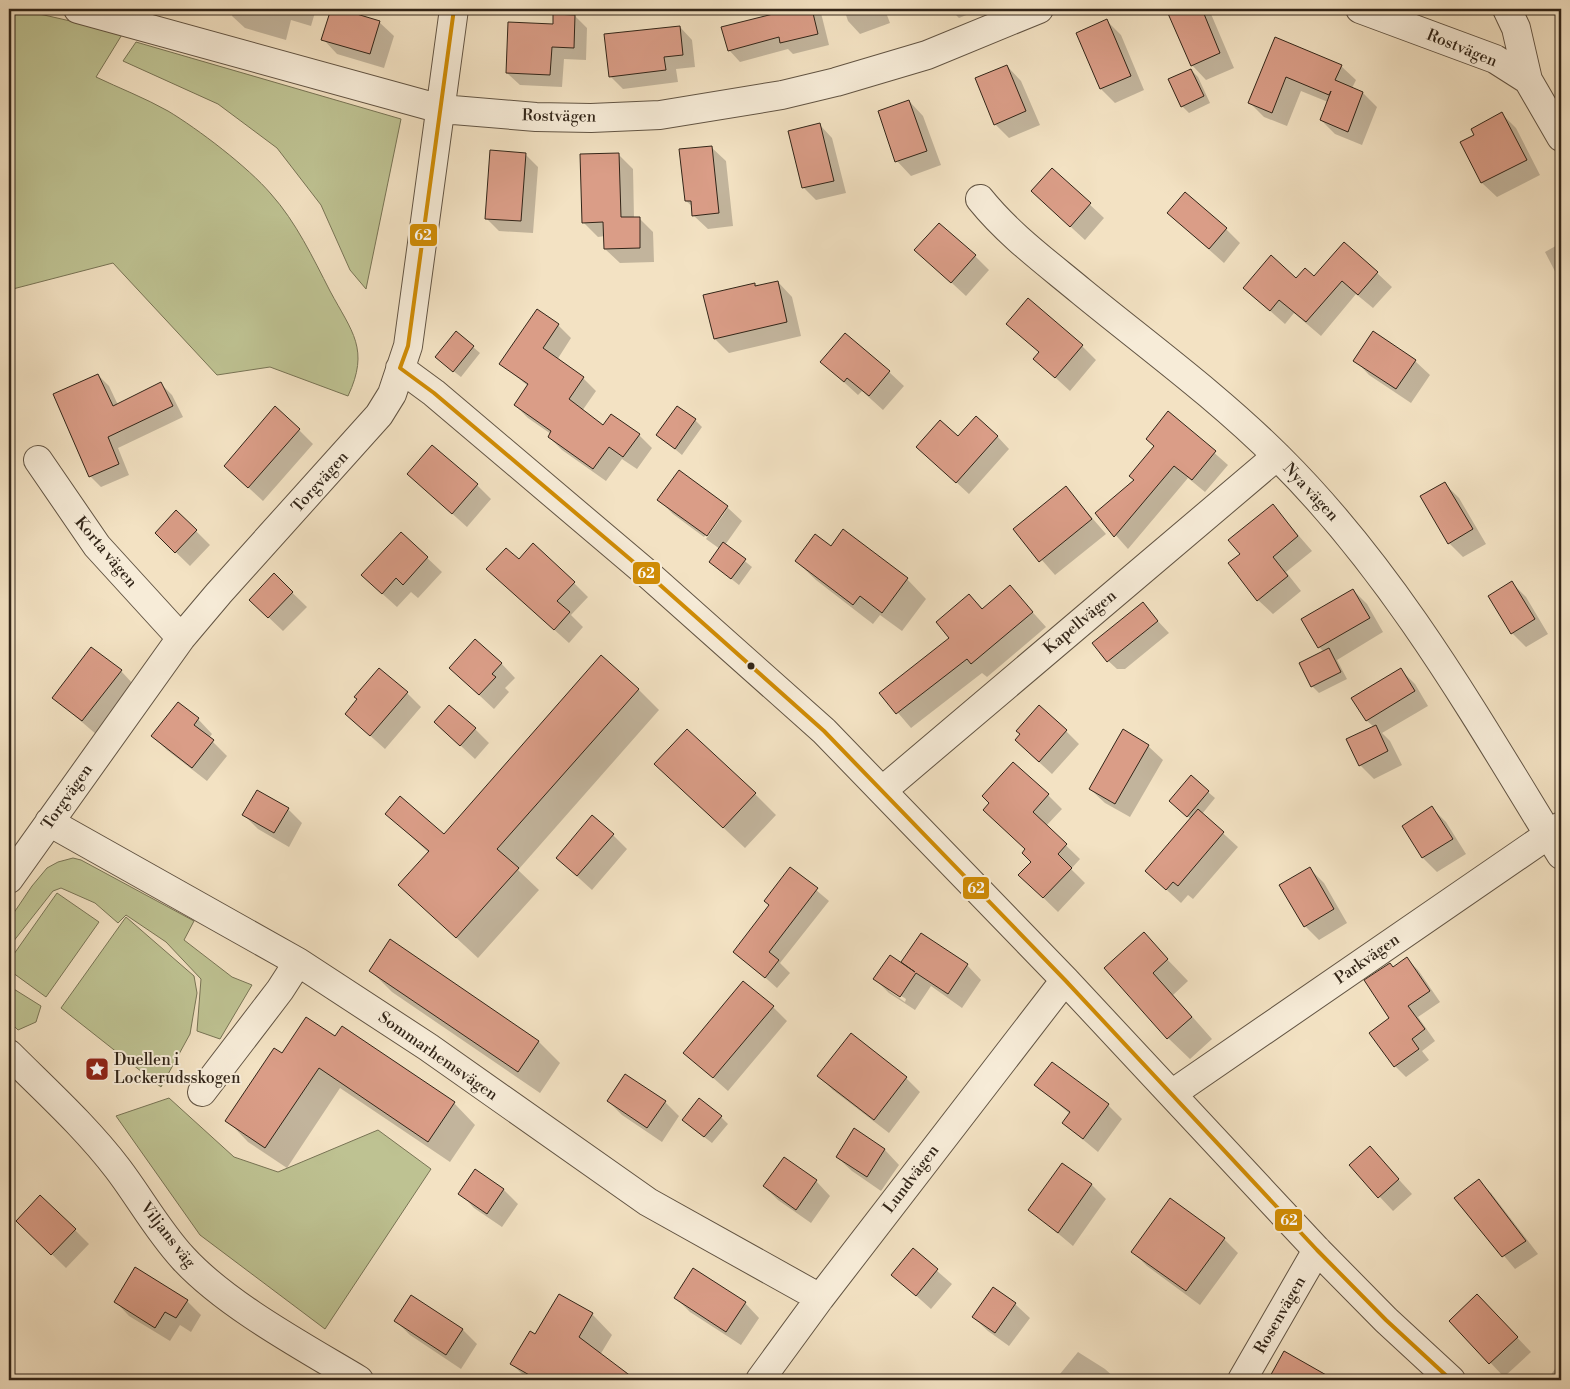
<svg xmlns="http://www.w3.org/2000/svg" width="1570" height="1389" font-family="'Libre Bodoni',serif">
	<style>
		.green { fill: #bec292; stroke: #787455 }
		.shadow { fill: #0003; fill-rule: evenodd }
		.building { fill: #da9d87; stroke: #322518 }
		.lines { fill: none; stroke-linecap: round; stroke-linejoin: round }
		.minor-casing { stroke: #625443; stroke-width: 30 }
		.minor { stroke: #f7ecd8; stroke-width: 28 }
		.bus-1-casing { stroke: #f7ecd8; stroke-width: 8 }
		.bus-1 { stroke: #d08c05; stroke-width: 4 }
		.bus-dot { fill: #322518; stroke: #f7ecd8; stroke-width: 2 }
		.labels { text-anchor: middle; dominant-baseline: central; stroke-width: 4; stroke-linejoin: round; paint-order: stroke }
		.street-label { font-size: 16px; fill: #322518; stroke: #f7ecd8 }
		.poi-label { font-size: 16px; fill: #322518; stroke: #f7ecd8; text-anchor: start }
		.line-badge { stroke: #f7ecd8; stroke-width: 2 }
		.badge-label { font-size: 14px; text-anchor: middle; font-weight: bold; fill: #fff }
	</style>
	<rect width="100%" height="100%" fill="#f3e2c3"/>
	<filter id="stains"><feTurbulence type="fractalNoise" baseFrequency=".004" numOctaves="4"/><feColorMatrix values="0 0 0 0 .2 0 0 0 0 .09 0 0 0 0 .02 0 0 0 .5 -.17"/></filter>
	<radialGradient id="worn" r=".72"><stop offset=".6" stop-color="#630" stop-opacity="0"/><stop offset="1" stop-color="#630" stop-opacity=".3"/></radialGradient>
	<path class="green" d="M9,9L44,15L123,33L96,77C119,88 145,98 168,111C198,129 248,167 271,194C296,222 313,258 330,291C352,332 370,349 348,396L270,367L217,375L113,263L9,290Z
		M136,42L401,119L366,289L350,270L321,205L277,148L218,104L123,61Z
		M73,858L81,860L194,921L184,940L232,977L252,985L220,1039L197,1031L201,979L166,942L126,915L118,923L95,903L61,888L53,891L9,947V920L32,886L47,868L58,862Z
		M57,893L99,922L46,997L9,970V961Z
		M126,917L194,976L197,993L190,1034L161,1087L61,1008Z
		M9,986L41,1006L36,1022L18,1030L9,1021Z
		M169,1098L234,1157L278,1172L378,1130L431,1169L325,1329L200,1235L116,1116Z"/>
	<path class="shadow" d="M174,9H186L185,12Z
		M234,9H316L311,26L291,20L286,40L245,28L232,16Z
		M332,9L379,22L394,36L384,68L337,54L323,39Z
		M791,9H816L821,13L829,45L793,54L788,49L740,62L729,50L774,15Z
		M844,9H889L885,10L890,23L860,34L848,21Z
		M950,9H981L959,18Z
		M1175,9H1206L1211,14L1234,68L1206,80L1192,65L1169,12Z
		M1558,9H1561V27L1553,11Z
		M575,16L587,28L586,60L564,59L562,87L520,85L507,73L554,25Z
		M1107,21L1121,35L1144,90L1115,103L1101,89L1077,34Z
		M680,27L692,40L695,67L676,69L678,82L623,89L610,76Z
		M1275,39L1341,66L1356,80L1352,88L1363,93L1377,107L1362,145L1335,134L1321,120L1328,102L1301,91L1287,126L1264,117L1250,103Z
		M1007,66L1021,81L1040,125L1009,138L995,124Z
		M1191,70L1198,77L1210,103L1189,113L1182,106Z
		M909,101L923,116L941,165L911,176L897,161Z
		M1502,114L1516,128L1540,175L1497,197L1482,183L1462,143L1476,136Z
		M820,125L832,138L846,193L816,200L803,187Z
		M711,147L726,161L733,226L708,229L693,215V207L686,201Z
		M525,154L538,167L533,233L499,231L486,218Z
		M618,154L633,169L634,218H639L653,232L654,262L620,263L605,249V236L598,237L583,222Z
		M1052,169L1104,218L1085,240L1047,205Z
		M1168,213L1226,229L1240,243L1224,263Z
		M1561,243V283L1545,252Z
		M916,250L975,256L989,270L966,296Z
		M1377,273L1392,287L1373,308L1356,294L1321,336L1294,313L1285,324L1244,288L1296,280Z
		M778,282L792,297L801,336L729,353L715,339L754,284L757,287Z
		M537,310L558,325L571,338L557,360L583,378L596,391L582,411L603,426L639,435L652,448L637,469L622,459L606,481L562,450L549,437L551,434L528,418L515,405L528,386L501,364Z
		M1008,324L1082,346L1096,360L1070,391L1035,359L1040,353Z
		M473,347L480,353L461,377L444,364Z
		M1355,360L1415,361L1430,375L1411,403L1369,375Z
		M822,362L889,372L904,386L883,410L862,391L858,395Z
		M98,375L109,386L118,405L161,384L172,395L183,417L118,448L129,475L101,487L90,476Z
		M1169,413L1228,465L1205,492L1188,478L1128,549L1096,513L1136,480L1155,447Z
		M695,420L702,427L682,455L658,435Z
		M299,430L313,444L263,501L240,480Z
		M997,436L1009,449L969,494L918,447L958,438Z
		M679,472L728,508L704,537L673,514L659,500Z
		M408,474L477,485L491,499L467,527Z
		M1445,484L1459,498L1486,544L1463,557L1449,543Z
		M1066,488L1106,534L1055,575L1015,529Z
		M1273,506L1312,551L1286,572L1301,591L1273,614L1258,600L1241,555Z
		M728,508L742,521L725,545L752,567L739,585L710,562L720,549L706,539Z
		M196,531L210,545L190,566L156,533Z
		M401,533L442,572L418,598L411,592L397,607L377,589Z
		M831,547L907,579L926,599L902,631L880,615L873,624L816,580L796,561Z
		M519,561L574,583L588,597L571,615L583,627L569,643L502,583Z
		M274,575L307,607L283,631L265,614Z
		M1512,583L1526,597L1548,634L1526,647L1512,633Z
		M1010,587L1046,627L987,677L982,673L911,728L881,693L951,638L969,595L983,609Z
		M1353,590L1367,604L1383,632L1337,660L1347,679L1319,693L1312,686L1324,652L1319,647Z
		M1142,604L1169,633L1125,669H1117L1104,657Z
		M501,663L515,678L505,688L509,692L494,709L450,668Z
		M1401,670L1415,684L1428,706L1382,733L1390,741L1402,765L1374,779L1360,765L1374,727L1366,720Z
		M121,671L135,686L97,735L54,698Z
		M638,689L659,710L518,870L539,890L478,958L399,885L429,853L387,814L444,836Z
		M407,693L421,707L385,749L346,714Z
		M198,719L212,734L209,738L227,756L207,781L167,750L153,736Z
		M435,722L475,729L489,743L475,759Z
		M1066,731L1079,744L1052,774L1029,753Z
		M1148,746L1163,760L1130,817L1105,803L1090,789Z
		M678,785L755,794L776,815L745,848Z
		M1208,792L1215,798L1202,814L1238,847L1193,899L1188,895L1181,903L1146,871L1191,819L1177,808Z
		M1048,795L1062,809L1046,826L1080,859L1071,869L1085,883L1058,912L1020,875L1032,862L1026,850L984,810Z
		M1432,808L1446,822L1466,854L1437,872L1423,858L1403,826Z
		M288,809L302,823L289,847L258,829L244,815Z
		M613,835L627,849L592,890L557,858Z
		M790,868L829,901L780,963L790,973L777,988L735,951L771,906Z
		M1309,868L1324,883L1347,923L1319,940L1305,926Z
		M1143,934L1188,981L1173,995L1212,1039L1190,1059L1168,1038Z
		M391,941L539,1042L560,1063L540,1093L392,992L371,971Z
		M1407,959L1418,970L1440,1002L1418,1017L1435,1041L1422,1051L1429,1060L1406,1077L1395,1066L1391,1018L1393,968Z
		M902,962L967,965L981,980L962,1008L931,986L915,1010L889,993L875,979L906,967ZM889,988L906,999L905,1002L889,991Z
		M773,1007L787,1021L728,1091L685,1053Z
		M851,1035L906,1078L920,1092L889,1133L833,1090L819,1076Z
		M335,1038L454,1103L475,1125L450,1162L340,1088L287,1168L248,1142L227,1120L282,1055Z
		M1036,1085L1108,1105L1122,1119L1098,1152L1063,1123L1070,1114Z
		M608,1101L665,1102L679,1116L662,1142L622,1115Z
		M721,1117L728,1124L712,1143L690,1126Z
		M855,1130L885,1150L899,1165L881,1191L852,1171L837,1157Z
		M1370,1148L1412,1194L1393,1211L1350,1165Z
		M1062,1165L1092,1185L1106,1199L1073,1246L1030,1210Z
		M816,1181L830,1196L811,1223L778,1200L764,1186Z
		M1479,1181L1491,1193L1538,1254L1515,1269L1456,1198Z
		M504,1190L518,1204L502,1227L474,1208L460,1193Z
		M75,1230L89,1244L66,1268L32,1235Z
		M1224,1239L1238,1253L1200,1305L1147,1266L1133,1252Z
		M913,1250L952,1284L931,1309L893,1275Z
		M994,1288L1015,1304L1030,1318L1009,1346L988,1331L973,1317Z
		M560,1295L592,1314L612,1335L600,1355L634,1380H528L512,1364L535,1336Z
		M412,1297L463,1330L477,1344L461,1369L410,1335L396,1321Z
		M676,1298L745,1303L759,1318L741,1345L690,1312Z
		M115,1301H187L201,1315L191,1332L180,1325L170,1341L129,1316Z
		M1491,1310L1531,1352L1504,1377L1451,1321Z
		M1078,1352L1105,1369L1117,1380H1055Z
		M1284,1353L1333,1380H1269Z
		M1561,1361V1380H1547Z"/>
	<path class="building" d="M331,9H340L380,21L370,54L321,40Z
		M771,9H812L818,34L780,43L779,37L728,51L721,27L773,14Z
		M1166,9H1202L1220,53L1191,66Z
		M553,14L575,15L574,48L552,47L550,75L506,73L508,22L553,24Z
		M1107,19L1131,76L1100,89L1076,33Z
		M680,26L683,55L664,57L666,70L609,77L604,34Z
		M1275,37L1342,65L1335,80L1363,92L1348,132L1320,120L1331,91L1329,95L1286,77L1272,113L1248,103Z
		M1007,65L1026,111L994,125L975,78Z
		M1191,69L1204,96L1181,107L1168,79Z
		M909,100L927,151L895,162L878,111Z
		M1502,112L1527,160L1481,183L1460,142L1474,135L1471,129Z
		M820,123L834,181L802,188L788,131Z
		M712,146L719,213L692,216L691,201H685L679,149Z
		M490,150L526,153L521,221L485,219Z
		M619,153L621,217H640V248L604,249L603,222L582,223L580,154Z
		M1052,168L1091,203L1070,227L1031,191Z
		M1185,192L1227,228L1209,249L1167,213Z
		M939,223L976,255L951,283L914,250Z
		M1344,242L1378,272L1358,295L1342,281L1306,322L1279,300L1270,311L1243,288L1271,255L1296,278L1305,268L1314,276Z
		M778,281L787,322L714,339L703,295L755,283V286Z
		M1028,298L1083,345L1055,378L1033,359L1039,352L1006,324Z
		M537,309L559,324L543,348L584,377L569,399L603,425L611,414L640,434L623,457L609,447L593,469L548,437L551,431L514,405L528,384L499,364Z
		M456,331L474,346L453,372L435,357Z
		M1373,331L1416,360L1396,389L1353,361Z
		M845,333L890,371L869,396L847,378L844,382L820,362Z
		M98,374L113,406L161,382L173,406L108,437L119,464L89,477L53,394Z
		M275,406L300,429L248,488L224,466Z
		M677,406L696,419L675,449L656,435Z
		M1168,411L1216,451L1192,480L1174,466L1114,537L1095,513L1134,480L1129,476L1154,446L1146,439Z
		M976,416L998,436L956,483L916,447L940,420L958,436Z
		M432,445L478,484L452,514L407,474Z
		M679,470L728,506L707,536L657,500Z
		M1445,482L1473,529L1448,544L1420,496Z
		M1066,486L1092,519L1039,562L1013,529Z
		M1273,504L1298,536L1273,557L1288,576L1257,601L1228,563L1240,554L1228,540Z
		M176,510L197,530L175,553L155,533Z
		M843,529L908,578L882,613L860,596L853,605L795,561L815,534L831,546Z
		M401,532L428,557L403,585L396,578L382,594L361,575Z
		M723,542L746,559L731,579L709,562Z
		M533,543L575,582L557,601L570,612L554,630L486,569L506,548L519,559Z
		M274,573L293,592L268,618L249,600Z
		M1512,581L1535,619L1511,634L1488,596Z
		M1010,585L1033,612L971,664L967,659L896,714L879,693L949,638L936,622L969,594L982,609Z
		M1353,589L1370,618L1318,648L1301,619Z
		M1143,602L1158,621L1107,662L1092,643Z
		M475,639L502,663L492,674L496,677L479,695L449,668Z
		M91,647L122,670L82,721L52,698Z
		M1329,648L1341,672L1311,687L1299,663Z
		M601,655L639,689L497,849L519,868L456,938L398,885L429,851L385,814L400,796L444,834Z
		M379,668L408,692L370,736L345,714L357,699L354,697Z
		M1401,668L1415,691L1366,721L1351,698Z
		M178,702L199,718L194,725L214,740L192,768L151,736Z
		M449,705L476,728L460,746L434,722Z
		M1039,705L1067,730L1039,762L1015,740L1020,734L1016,731Z
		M1376,725L1388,751L1359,766L1346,739Z
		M687,729L756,793L723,828L654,764Z
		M1123,729L1149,745L1115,804L1089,789Z
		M1013,762L1049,794L1033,812L1067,844L1058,854L1072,868L1043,898L1018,875L1031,862L1022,853L1025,849L983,810L989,803L982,796Z
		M1191,775L1209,791L1187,817L1169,801Z
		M257,790L289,808L274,833L242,815Z
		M1432,806L1453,839L1422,858L1402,826Z
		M1198,809L1224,832L1178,886L1173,882L1166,890L1145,871Z
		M592,815L614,834L577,876L556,858Z
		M790,867L818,888L769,952L779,960L765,978L733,952L769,905L764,901Z
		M1310,867L1334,909L1304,927L1279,885Z
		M1144,932L1168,959L1153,973L1192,1017L1167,1039L1104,968Z
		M921,933L968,964L948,994L916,973L900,997L873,979L890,955L915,972L901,962Z
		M390,939L539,1041L518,1072L369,971Z
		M1407,957L1430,991L1408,1006L1425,1029L1412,1039L1419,1049L1394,1067L1369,1033L1389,1018L1364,980L1390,963L1393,967Z
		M743,981L774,1006L713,1078L683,1053Z
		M306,1017L335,1036L342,1026L455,1102L428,1142L319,1068L265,1148L225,1121L274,1048L282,1053Z
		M851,1033L907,1077L874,1120L817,1076Z
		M1052,1062L1109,1104L1083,1139L1062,1123L1070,1112L1034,1085Z
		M625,1074L666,1101L647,1128L607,1101Z
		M699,1098L722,1116L704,1137L682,1120Z
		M854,1128L885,1149L867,1177L836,1157Z
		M1370,1146L1399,1179L1378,1198L1349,1165Z
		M784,1157L817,1180L796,1210L763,1186Z
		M1062,1163L1092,1184L1058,1233L1028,1210Z
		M475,1169L504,1189L487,1214L458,1194Z
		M1479,1179L1526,1241L1502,1257L1454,1198Z
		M40,1195L76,1229L51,1255L16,1221Z
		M1170,1198L1225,1238L1186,1291L1131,1252Z
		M913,1248L938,1269L916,1296L891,1275Z
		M135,1267L188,1300L176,1318L165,1312L155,1328L114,1302Z
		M693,1268L746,1302L726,1332L674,1298Z
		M993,1287L1016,1303L995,1333L972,1317Z
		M559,1294L593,1313L579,1337L636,1380H538L510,1364L530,1331L535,1334Z
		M1477,1294L1518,1337L1489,1364L1449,1321Z
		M411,1295L463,1329L446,1355L394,1321Z
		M1284,1351L1335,1380H1268Z"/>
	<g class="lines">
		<g class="minor-casing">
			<path id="minor" d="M78,9L441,109L536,117L591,118L660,115L782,95L836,82L927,55L1039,9
				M1360,9L1495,59L1528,80L1561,137
				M1507,9L1516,28L1528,80
				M980,199C1009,235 1046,262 1082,292C1148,346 1218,397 1279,458C1395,573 1476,717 1561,855
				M400,368L434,393L650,576L824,731L1065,980L1317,1250L1386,1320L1451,1380
				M38,460L97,546L181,638
				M883,790L1277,456
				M49,822L298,962L428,1047L648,1202L820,1298
				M9,879L181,638L219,593L379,415L392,394L408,346L454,9
				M9,1054C46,1091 86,1127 118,1169C140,1198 158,1231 183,1258C226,1305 304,1347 359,1380
				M202,1092L280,990L298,962
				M1173,1093L1561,826
				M760,1380L820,1298L1065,980
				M1242,1380L1317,1250"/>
		</g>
		<use href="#minor" class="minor"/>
		<g class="bus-1-casing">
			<path id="bus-1" d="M454,9L408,346L400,368L434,393L650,576L824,731L1065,980L1317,1250L1386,1320L1451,1380"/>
		</g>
		<use href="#bus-1" class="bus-1"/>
	</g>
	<defs>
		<g id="sight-square" transform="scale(1.25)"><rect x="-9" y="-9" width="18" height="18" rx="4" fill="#8f2418" stroke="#f7ecd8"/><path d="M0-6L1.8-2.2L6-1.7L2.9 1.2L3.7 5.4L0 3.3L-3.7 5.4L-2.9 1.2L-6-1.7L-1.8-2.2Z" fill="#fff"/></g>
	</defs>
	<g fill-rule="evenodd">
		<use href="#sight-square" x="97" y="1069"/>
	</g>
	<circle class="bus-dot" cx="751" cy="666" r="4.5"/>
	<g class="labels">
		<g class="street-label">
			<text transform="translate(1462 48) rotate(22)">Rostvägen</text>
			<text transform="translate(559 116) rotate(1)">Rostvägen</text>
			<text transform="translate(320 482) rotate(-48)">Torgvägen</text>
			<text transform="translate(1311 492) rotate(47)">Nya vägen</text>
			<text transform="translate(106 552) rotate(50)">Korta vägen</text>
			<text transform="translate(1080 622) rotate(-40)">Kapellvägen</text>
			<text transform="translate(67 797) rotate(-55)">Torgvägen</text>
			<text transform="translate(1367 959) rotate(-35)">Parkvägen</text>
			<text transform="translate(438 1056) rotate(35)">Sommarhemsvägen</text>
			<text transform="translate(911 1179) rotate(-53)">Lundvägen</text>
			<text transform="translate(168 1235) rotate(52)">Viljans väg</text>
			<text transform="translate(1280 1315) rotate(-60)">Rosenvägen</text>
		</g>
		<g class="poi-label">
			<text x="114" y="1060">Duellen i<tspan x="114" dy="18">Lockerudsskogen</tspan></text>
		</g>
	</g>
	<g class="line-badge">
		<rect x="409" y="223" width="29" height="24" rx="5" fill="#d08c05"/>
		<rect x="632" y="561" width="29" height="24" rx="5" fill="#d08c05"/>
		<rect x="962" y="876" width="28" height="24" rx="5" fill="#d08c05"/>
		<rect x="1274" y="1208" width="29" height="24" rx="5" fill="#d08c05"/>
	</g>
	<g class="badge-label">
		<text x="423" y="240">62</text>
		<text x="646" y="578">62</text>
		<text x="976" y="893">62</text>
		<text x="1289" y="1225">62</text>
	</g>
	<rect width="1570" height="1389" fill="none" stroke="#f3e2c3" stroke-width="30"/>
	<rect x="10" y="10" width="1550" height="1369" fill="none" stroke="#322518" stroke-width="2.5"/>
	<rect x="15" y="15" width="1540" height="1359" fill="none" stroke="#322518"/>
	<rect width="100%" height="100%" filter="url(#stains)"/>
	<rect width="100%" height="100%" fill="url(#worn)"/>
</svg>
